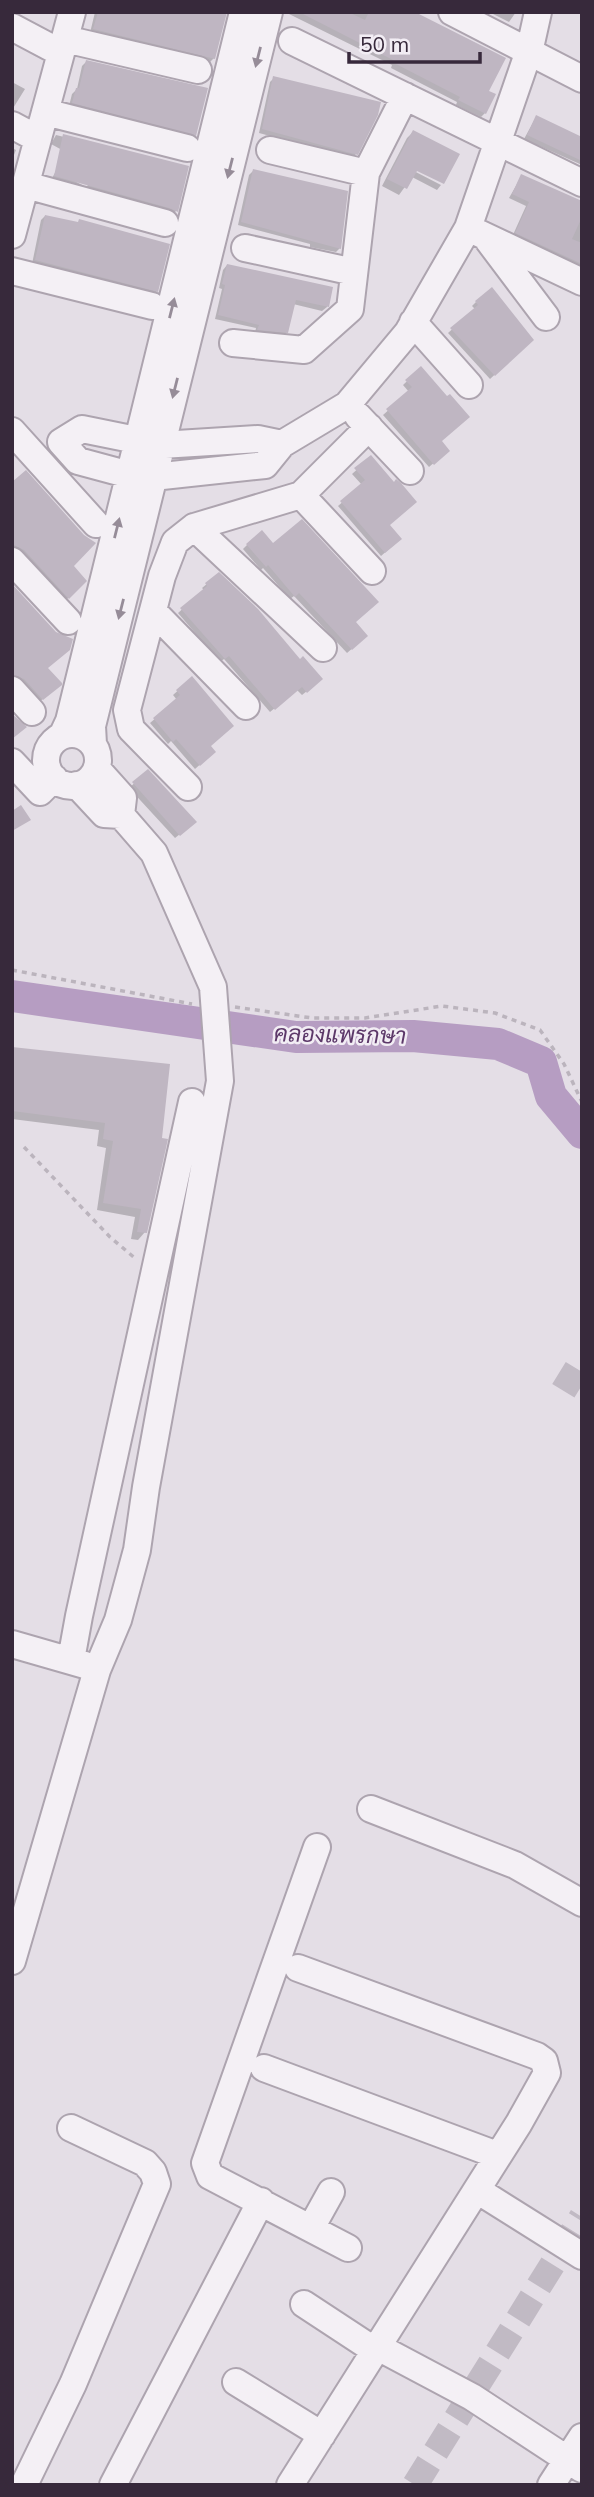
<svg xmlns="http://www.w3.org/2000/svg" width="594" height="2497" font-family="Mulish,Sarabun,sans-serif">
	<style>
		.shadow { fill: #0003 }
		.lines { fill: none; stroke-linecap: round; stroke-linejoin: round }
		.river { stroke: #b69dc2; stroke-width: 32 }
		.building { fill: #bfb6c2 }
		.minor-tunnel { stroke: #c1bac4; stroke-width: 26; stroke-dasharray: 26 13; stroke-linecap: butt }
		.minor-casing { stroke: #ada4af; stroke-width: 30 }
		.path { stroke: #bbb4bd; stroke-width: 3.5; stroke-dasharray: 5 5; stroke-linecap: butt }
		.minor { stroke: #f4f0f5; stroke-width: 26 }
		.oneway { fill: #968c98 }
		.labels { text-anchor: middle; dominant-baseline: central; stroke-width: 5; stroke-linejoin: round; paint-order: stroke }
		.water-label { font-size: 23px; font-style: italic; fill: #5c3869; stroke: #f2edf4 }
	</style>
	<rect width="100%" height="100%" fill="#e4dee6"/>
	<path class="shadow" d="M95,12H225L214,58L210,62L90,33Z
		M290,12H409L487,92L485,113L481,117L456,105L457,102L391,68L392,65L289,14Z
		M489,12H516L509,22Z
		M86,62L195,135L191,139L69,106L72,94L77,89L82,66Z
		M274,78L356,154L352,158L259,133L270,82Z
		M12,82L25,89L12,110Z
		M536,117L582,138V165L524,139Z
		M413,132L408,168L441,185L437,190L412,177L399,195L382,186L407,138Z
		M56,135L187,167L176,211L172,215L85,190L97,169L51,144Z
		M12,148L16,150L12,160Z
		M56,171L84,186L81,188L51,180Z
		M253,171L340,248L336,252L310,247V244L238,225L249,175Z
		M521,177L582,203V270L512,237L526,206L509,198Z
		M45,216L157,291L153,295L32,264L41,220Z
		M227,265L331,288L327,307L322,311L293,304L287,332L283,336L255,333L256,328L215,319L222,289L219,288L223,270Z
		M476,302L532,340L490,379L448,333L475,309L472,306Z
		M421,368L444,454L429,467L383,415L409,392L403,385Z
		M371,457L388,525L396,543L381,556L338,506L362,485L352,474Z
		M12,485L71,566L85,581L64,602L12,550Z
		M247,545H273L362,640L347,653L294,596L290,599L263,568L261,570L243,549Z
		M219,574L317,683L302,695L297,690L270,712L224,659L220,662L178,613L204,590L202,588Z
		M12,587L55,689L38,703L12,679Z
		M192,678L209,746L214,752L195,769L171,741L168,744L150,723L177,700L173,695Z
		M148,771L190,826L175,838L129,788Z
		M12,1049L168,1066L145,1232L138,1240L131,1239L135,1217L97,1210L106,1148L97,1146L99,1130L12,1119Z"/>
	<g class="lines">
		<path class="river" d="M12,996L296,1037L413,1036L498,1044L541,1062L551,1096L582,1133"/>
	</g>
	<path class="building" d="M98,12H227L215,59L93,29Z
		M299,12H348L365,20L369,12H415L506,58L489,91L496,94L486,114L458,100L460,97L394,63L395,61Z
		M86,60L208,88L196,136L72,103L76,88H79Z
		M273,76L381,102L378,115L358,155L262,129Z
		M536,115L582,137V161L527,135Z
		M413,130L460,154L444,184L417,171L407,189L387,179Z
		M63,134L189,166L178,212L169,208L54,176Z
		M253,169L348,191L341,249L241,222Z
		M521,174L582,201V217L572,239L582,243V264L515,233L529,202L512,194Z
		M45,215L78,222L79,219L170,244L158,292L35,260Z
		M227,264L333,287L329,307L296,300L288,333L257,330L259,325L218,315L225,285L222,284Z
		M492,287L534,340L495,376L450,328L478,305L475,301Z
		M421,366L447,396L450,394L470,417L442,441L450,451L434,465L386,409L412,387L405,380Z
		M371,455L394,482L396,479L401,483L417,502L390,525L402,539L385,553L340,501L365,480L354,468Z
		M26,470L84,535L96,543L74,566L87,581L69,599L24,550L12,544V482Z
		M302,519L379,602L356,622L368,636L352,650L299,593L295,597L268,565L266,567L246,544L262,530L273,543Z
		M219,572L258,609L300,659L303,656L323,679L307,693L302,687L275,710L229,656L225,659L180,608L207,586L205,583Z
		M12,584L56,632L73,639L70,650L48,668L62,683V685L43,700L24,679L12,675Z
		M192,676L234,726L211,746L216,752L200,766L176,739L173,742L153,718L180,695L176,690Z
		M12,714L27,727L12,739Z
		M148,769L197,822L180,836L132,782Z
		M21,805L31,820L12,831V811Z
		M12,1047L170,1064L162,1138L168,1139L147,1233L137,1232L141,1209L103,1203L113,1141L103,1139L105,1123L12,1111Z"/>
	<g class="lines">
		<path class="minor-tunnel" d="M559,1373L582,1387
			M415,2485L582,2217"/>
		<g class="minor-casing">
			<path id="minor" d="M452,12L582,79
				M12,27L61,53
				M65,39L198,70
				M292,41L582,183
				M45,112L187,148
				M12,125L38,139
				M270,150L366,173
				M26,185L165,223
				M468,228L582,282
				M12,235L72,12
				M488,240L546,317
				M245,248L354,272
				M12,271L152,306
				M413,322L469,385
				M233,343L304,350L350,309L366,173L405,96
				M358,416L410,471
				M82,429L161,445L258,439L282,444L265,465L153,477L130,475L78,461L61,442Z
				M12,431L96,524
				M282,444L347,405L408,332L468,228L530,48L538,12
				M301,495L372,571
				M194,527L323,648
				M12,561L68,621
				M153,611L246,706
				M12,690L32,712
				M46 760a26 26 0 1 1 52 0a26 26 0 1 1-52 0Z
				M62,736L69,721L243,12
				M93,744L92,726L269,12
				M12,762L40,792L54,778
				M97,769L123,798L121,815
				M188,787L131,729L127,710L162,576L175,542L194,527L301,495L369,427
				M12,1644L85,1665
				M71,1660L79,1616L192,1102
				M371,1809L515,1865L582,1903
				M317,1847L205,2163L210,2176L348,2248
				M12,1961L97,1670L118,1620L137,1550L146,1487L220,1081L213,987L154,853L121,815L104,814L77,785
				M264,2068L497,2155
				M477,2190L582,2256
				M311,2228L331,2192
				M304,2304L374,2350
				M376,2346L472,2397L582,2469
				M236,2382L322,2435
				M24,2485L73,2384L157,2184L153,2172L145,2163L71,2128
				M113,2485L261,2201
				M290,2485L519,2123L547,2073L544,2061L537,2056L298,1968
				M551,2485L582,2437"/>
		</g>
		<path class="path" d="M12,970L192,1004
			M235,1007L312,1018H365L442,1006L495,1013L540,1030L564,1064L582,1102
			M24,1147L110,1237L136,1259"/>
		<use href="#minor" class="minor"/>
	</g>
	<defs><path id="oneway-solid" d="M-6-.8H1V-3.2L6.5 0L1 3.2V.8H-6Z" transform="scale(1.75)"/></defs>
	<g class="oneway">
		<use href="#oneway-solid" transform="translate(258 57) rotate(104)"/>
		<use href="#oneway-solid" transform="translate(230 168) rotate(104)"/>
		<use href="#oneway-solid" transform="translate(172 308) rotate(-76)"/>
		<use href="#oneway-solid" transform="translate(175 388) rotate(104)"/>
		<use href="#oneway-solid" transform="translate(117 528) rotate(-76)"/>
		<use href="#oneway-solid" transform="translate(121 609) rotate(104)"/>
	</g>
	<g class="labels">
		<g class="water-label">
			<text transform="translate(340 1034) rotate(1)">คลองแพรกษา</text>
		</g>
	</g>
	<rect width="594" height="2497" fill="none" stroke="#37293b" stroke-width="28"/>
	<path d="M349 52v10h131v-10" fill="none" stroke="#37293b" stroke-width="3.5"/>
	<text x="360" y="52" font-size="21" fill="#37293b" stroke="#f2edf4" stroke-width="5" paint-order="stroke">50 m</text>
</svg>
